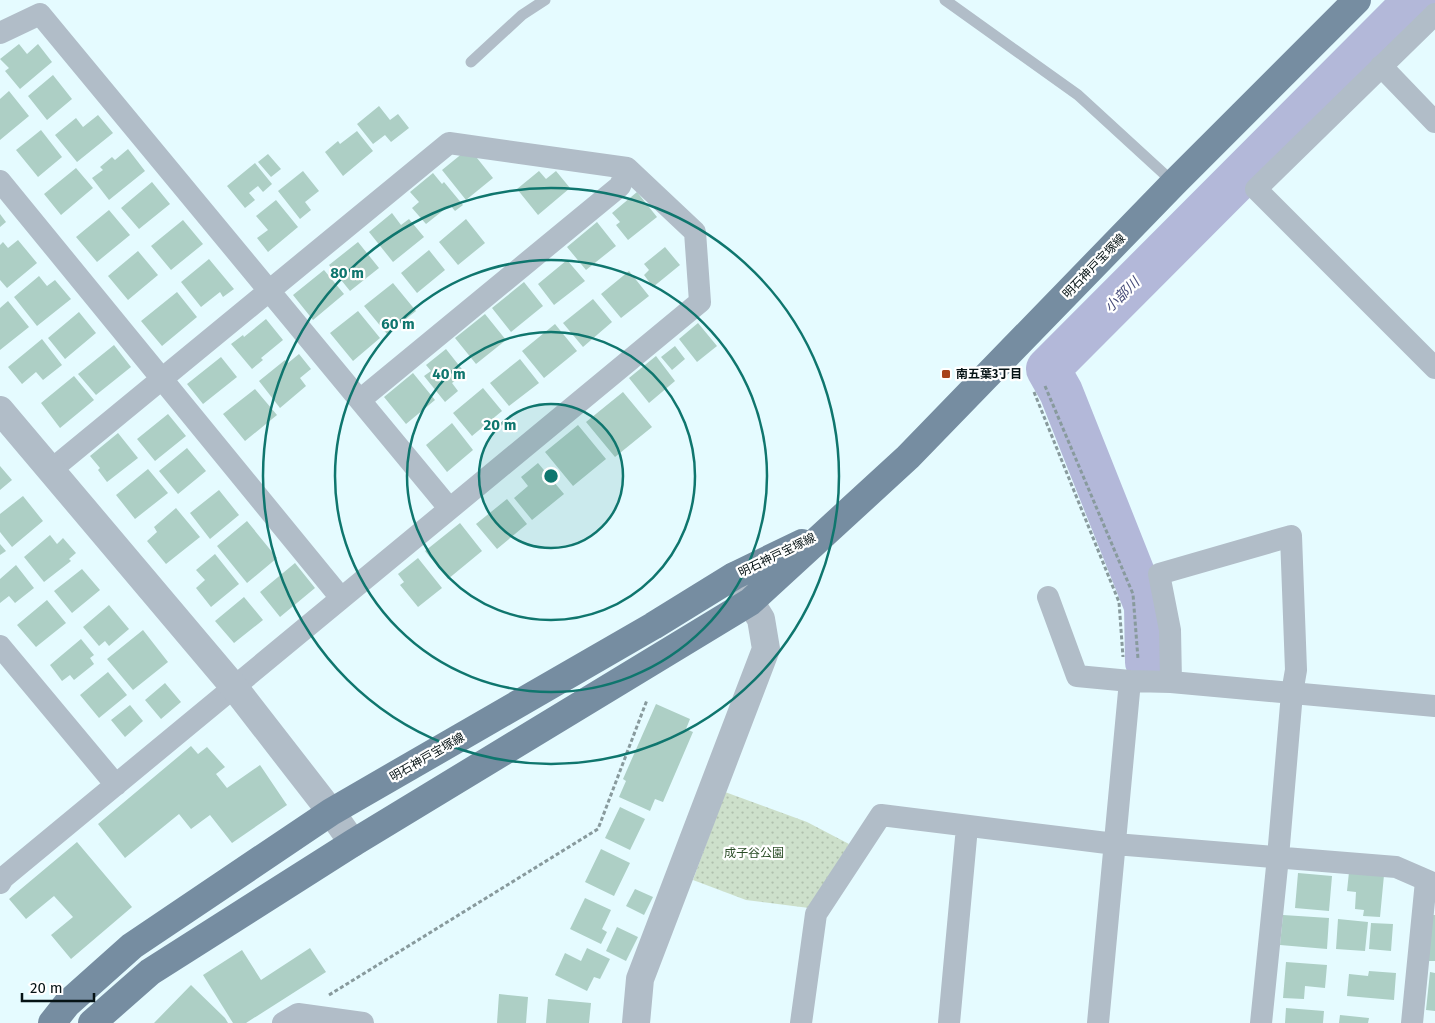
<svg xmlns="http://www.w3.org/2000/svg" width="1435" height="1023" font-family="'Fira Sans','Noto Sans JP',sans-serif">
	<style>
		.park { fill: url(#park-dots) }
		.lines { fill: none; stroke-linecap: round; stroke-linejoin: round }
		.river { stroke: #b3b8d9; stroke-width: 44 }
		.building { fill: #adcfc5 }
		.path { stroke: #889a9d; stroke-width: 3; stroke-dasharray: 4 2.5; stroke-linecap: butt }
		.service { stroke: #b1bdc8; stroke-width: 11 }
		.minor { stroke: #b1bdc8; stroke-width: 22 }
		.tertiary { stroke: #b1bdc8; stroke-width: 28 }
		.primary { stroke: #768da1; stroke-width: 28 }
		.ring { fill: none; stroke: #0f766e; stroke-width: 2.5 }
		.poi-dot { fill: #a9431b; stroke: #fff; stroke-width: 2 }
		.labels { text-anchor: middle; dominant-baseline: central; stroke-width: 4.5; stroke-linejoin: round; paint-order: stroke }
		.street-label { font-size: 12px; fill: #061315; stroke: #fff }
		.poi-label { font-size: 12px; font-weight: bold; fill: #061315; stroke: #fff; text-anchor: start }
		.park-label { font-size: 12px; fill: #294c25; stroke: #fff }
		.water-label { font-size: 14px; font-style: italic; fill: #444977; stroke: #fff }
		.centre { fill: #0f766e; stroke: #fff; stroke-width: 2.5 }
		.ring-label { font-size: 15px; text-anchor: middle; font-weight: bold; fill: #0f766e; stroke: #fff; stroke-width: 4.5; stroke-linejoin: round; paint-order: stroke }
	</style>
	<defs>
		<pattern id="park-dots" width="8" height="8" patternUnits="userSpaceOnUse" patternTransform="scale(1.25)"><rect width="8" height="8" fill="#cde0cb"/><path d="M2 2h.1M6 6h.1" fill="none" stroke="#afbfad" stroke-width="1.8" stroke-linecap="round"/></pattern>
	</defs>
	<rect width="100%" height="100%" fill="#e5fbff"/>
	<path class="park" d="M725,792L807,822L849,844L809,908L746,900L693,880Z"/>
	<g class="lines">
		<path class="river" d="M1147,662L1146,606L1061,392L1048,369L1416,0"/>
	</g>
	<path class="building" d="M19,44L27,54L38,44L52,62L20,89L5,71L9,68L0,59Z
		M53,75L72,99L47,120L28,96Z
		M9,91L29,116L0,140V99Z
		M379,106L390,120L398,114L409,128L391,142L385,135L373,144L357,124Z
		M98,115L113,133L77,162L55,135L76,118L83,127Z
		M41,130L62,157L38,177L16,150Z
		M357,131L373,151L343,176L325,152L338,141L340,144Z
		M469,148L493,178L466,200L442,170Z
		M128,149L145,171L109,200L92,178L103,170L100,167L112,157L115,160Z
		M268,154L281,169L271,177L258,162Z
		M255,163L272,184L263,192L258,186L249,193L255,200L245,208L227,186Z
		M76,168L93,188L61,215L44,194Z
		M303,171L319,191L305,202L311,210L300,219L278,191Z
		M539,171L546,179L556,171L570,188L538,215L517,189Z
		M433,173L442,184L444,182L463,205L455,211L450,205L426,224L412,208L419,202L410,192Z
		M152,182L170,204L139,229L121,208Z
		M637,192L657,217L628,240L616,225L620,222L612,213Z
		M276,200L298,227L268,252L257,238L268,230L256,216Z
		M109,210L130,235L97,262L76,237Z
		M392,213L401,225L409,219L424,237L393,262L369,232Z
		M0,214L6,222L0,227Z
		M466,219L485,243L458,265L439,242Z
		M183,220L203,244L171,270L151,246Z
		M597,222L616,246L586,270L567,247Z
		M18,240L37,263L7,288L0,280V245L3,242L8,248Z
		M358,242L379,268L350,291L329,265Z
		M665,247L680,265L653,287L644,275L649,270L644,264Z
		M429,250L445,270L417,293L401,273Z
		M138,251L158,275L128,300L108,276Z
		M209,259L234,289L223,297L220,292L201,307L181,282Z
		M567,260L585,281L554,305L538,284Z
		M324,270L344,294L313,320L293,295Z
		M629,271L649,296L621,318L601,294Z
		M39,276L47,286L55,280L71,299L37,326L14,297Z
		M524,282L543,306L511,332L492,308Z
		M393,283L416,311L387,334L364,306Z
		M177,292L197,317L162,346L141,321Z
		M593,299L612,322L583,347L563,323Z
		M8,301L29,327L0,350V308Z
		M358,311L380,338L353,361L330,333Z
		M79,312L96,333L65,359L48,338Z
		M485,314L506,340L476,364L455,338Z
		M266,319L283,340L261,358L263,360L252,369L231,344L243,335L244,337Z
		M698,323L717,346L697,362L679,339Z
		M555,324L577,351L544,378L522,351Z
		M42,339L62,365L43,380L36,372L22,384L8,367Z
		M114,345L131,367L96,395L78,374Z
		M675,346L685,359L672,370L661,357Z
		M446,349L465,373L452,383L458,391L445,402L424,376L431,371L426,365Z
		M299,354L311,369L300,378L306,386L280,408L259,381L285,360L288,363Z
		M656,356L675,381L649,403L629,378Z
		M221,357L237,377L203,404L187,384Z
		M520,359L539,383L509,406L490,383Z
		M413,373L435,400L406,424L384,397Z
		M74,376L94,400L60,428L41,403Z
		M483,388L502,411L472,436L453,413Z
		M255,389L277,415L245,441L223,414Z
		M623,392L652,427L615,457L586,422Z
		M168,414L186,436L155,461L137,439Z
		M452,423L473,450L447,472L426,445Z
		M578,425L606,459L573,486L545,452Z
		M118,433L138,458L107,482L98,470L100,468L90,456Z
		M187,448L206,471L178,494L159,471Z
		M538,463L564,494L532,520L514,498L528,486L521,477Z
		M0,466L12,480L0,490Z
		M148,469L168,493L135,519L116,495Z
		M219,490L239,515L210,539L190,513Z
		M23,496L43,521L12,547L0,532V514Z
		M507,499L527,524L497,549L476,524Z
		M176,508L200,537L166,564L147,541L157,532L154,527Z
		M247,521L277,558L247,583L217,546Z
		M460,523L482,551L448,579L425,551Z
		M50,535L57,544L63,538L76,553L69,559L71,561L44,582L24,557Z
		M0,544L6,551L0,555Z
		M215,554L239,584L211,607L196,588L205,580L196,570Z
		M418,558L442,588L418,607L400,585L404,582L398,574Z
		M295,563L315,588L280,617L260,592Z
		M16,565L34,588L15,603L9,596L0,603V579Z
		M82,569L100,590L72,613L54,591Z
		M244,597L263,620L234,643L215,621Z
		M47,600L66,623L36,647L17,625Z
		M109,605L129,629L109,646L105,641L99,646L83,627Z
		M143,630L168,662L133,690L107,659Z
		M81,639L94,655L90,658L94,664L74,680L70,675L62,681L50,665Z
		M108,672L127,695L99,718L80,695Z
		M165,683L181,702L161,719L145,700Z
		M656,704L690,719L686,729L693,732L663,802L655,799L650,811L619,797L626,781L623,779Z
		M130,705L143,721L125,737L111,720Z
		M191,746L198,754L207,747L225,767L216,774L227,788L260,765L287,805L232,843L210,815L191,829L179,814L125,858L98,824Z
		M620,807L645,819L630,850L605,838Z
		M77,842L132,907L71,959L51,935L73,917L54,896L26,919L9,899Z
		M601,849L630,863L614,896L585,882Z
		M1349,872L1384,875L1380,917L1363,916L1364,910L1355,909L1356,892L1347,891Z
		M1298,873L1332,876L1329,911L1295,908Z
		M635,889L653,897L644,915L626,906Z
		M585,898L611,910L602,929L607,932L601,944L570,929Z
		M1283,915L1329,918L1327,949L1280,945Z
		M1430,915H1435V961H1426Z
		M1338,919L1368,922L1365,951L1336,949Z
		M1371,923L1393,924L1391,951L1369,949Z
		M617,927L638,937L626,961L606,951Z
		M310,948L326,972L246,1023H233L203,975L242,950L261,980Z
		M587,948L610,959L600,979L594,977L587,991L555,975L565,953L581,961Z
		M1286,962L1327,965L1325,988L1305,986L1304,999L1283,998Z
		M1369,971L1396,973L1394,1000L1347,996L1349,974L1368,976Z
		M1430,972L1435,973V1011L1426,1010Z
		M191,985L225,1018L228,1023H154Z
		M499,994L528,997L526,1023H497Z
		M548,999L591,1003L589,1023H546Z
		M1286,1008L1324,1011L1323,1023H1285Z
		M1340,1015L1369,1018L1368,1023H1339Z"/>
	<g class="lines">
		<path class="path" d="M1045,386L1133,594L1138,659
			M1034,392L1119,602L1123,657
			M329,995L598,829L647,700"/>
		<path class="service" d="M945,0L1078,95L1174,183
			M471,62L522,15L545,0"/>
		<path class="minor" d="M1435,14L1256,189L1435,368
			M0,33L40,14L449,508
			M1381,66L1435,122
			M0,181L341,598
			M360,400L620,186L627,168
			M1048,597L1077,676L1130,681L1171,682L1435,706
			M0,646L116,785
			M1171,682L1170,630L1159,574L1291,536L1296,670L1292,693L1278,857L1261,1023
			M0,883L3,878L700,302L695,232L627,168L449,143L51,470
			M283,1023L298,1014L363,1023
			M801,1023L816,914L881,815L1115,844L1396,867L1435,884
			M949,1023L967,827
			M1098,1023L1130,681
			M1412,1023L1426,881"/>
		<path class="tertiary" d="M0,410L234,687L331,812L353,843
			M636,1023L640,979L766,649L761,619L734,576"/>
		<path class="primary" d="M52,1023L67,1004L132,946L331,812L653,626L734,576L802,543
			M92,1023L150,972L353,843L750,602L908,457L1174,183L1357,0"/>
	</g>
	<circle cx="551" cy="476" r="72" fill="#0f766e" fill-opacity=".12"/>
	<g class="ring">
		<circle cx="551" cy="476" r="72"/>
		<circle cx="551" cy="476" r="144"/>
		<circle cx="551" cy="476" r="216"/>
		<circle cx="551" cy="476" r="288"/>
	</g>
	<rect class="poi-dot" x="941" y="369" width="10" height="10" rx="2.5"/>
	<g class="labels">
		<g class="street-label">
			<text transform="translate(1094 266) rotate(-46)">明石神戸宝塚線</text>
			<text transform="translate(777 555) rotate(-26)">明石神戸宝塚線</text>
			<text transform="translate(427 757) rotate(-30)">明石神戸宝塚線</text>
		</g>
		<g class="poi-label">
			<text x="956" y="374">南五葉3丁目</text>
		</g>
		<g class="park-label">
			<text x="754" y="853">成子谷公園</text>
		</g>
		<g class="water-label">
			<text transform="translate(1122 295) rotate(-45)">小部川</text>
		</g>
	</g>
	<circle cx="551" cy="476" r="8" class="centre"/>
	<g class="ring-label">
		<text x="347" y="278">80 m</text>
		<text x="398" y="329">60 m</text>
		<text x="449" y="379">40 m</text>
		<text x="500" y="430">20 m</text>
	</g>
	<path d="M22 993v8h72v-8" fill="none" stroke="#061315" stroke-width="2.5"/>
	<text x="30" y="993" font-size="15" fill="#061315" stroke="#ffffff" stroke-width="4" paint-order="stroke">20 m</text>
</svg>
